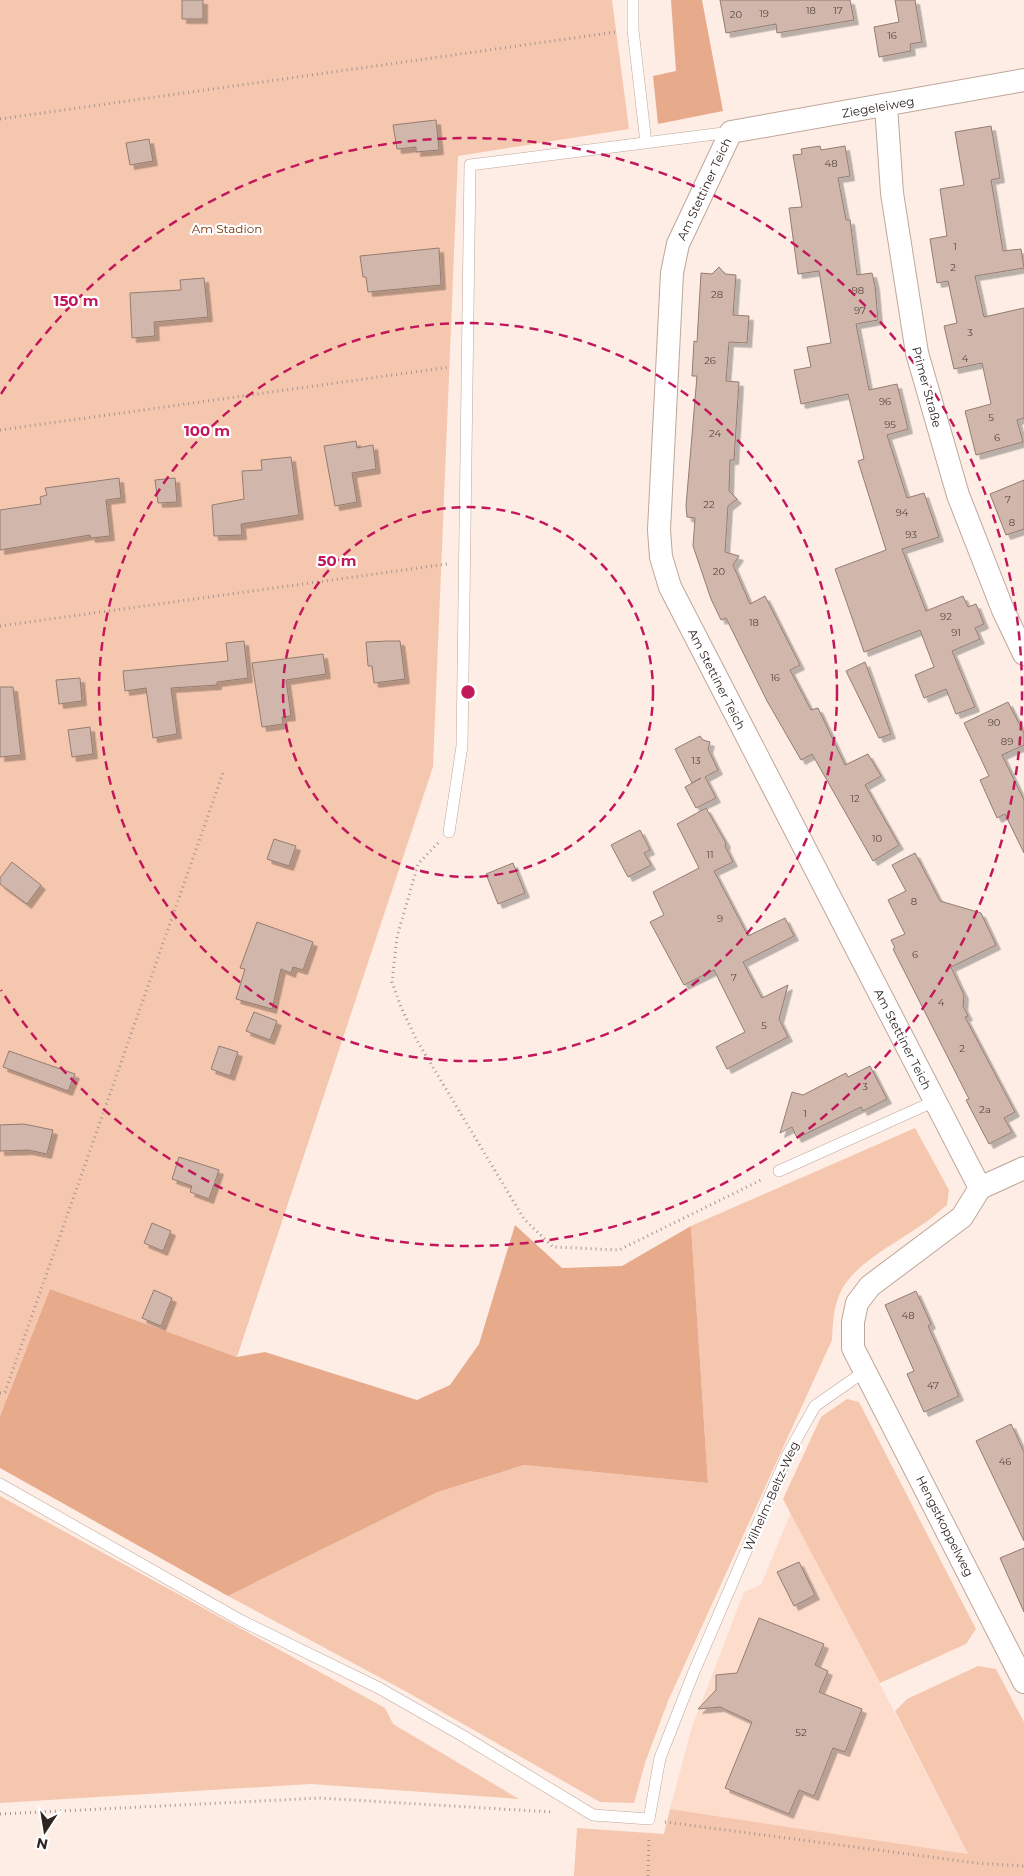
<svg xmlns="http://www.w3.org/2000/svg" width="1024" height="1876" font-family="Montserrat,sans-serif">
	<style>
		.built { fill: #fedccb }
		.green { fill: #f6c7af }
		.forest { fill: #e7ab8c }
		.building { fill: #d1b7ab; stroke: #947c70; filter: url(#shadow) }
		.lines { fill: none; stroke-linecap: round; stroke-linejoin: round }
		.service-casing { stroke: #bfa69a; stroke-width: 12 }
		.minor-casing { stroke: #bfa69a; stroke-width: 24 }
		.path { stroke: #a3968f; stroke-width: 3; stroke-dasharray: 1 4; stroke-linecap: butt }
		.service { stroke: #fff; stroke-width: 11 }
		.minor { stroke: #fff; stroke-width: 22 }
		.ring { fill: none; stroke: #c2185b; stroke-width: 2.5; stroke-dasharray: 9 6 }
		.labels { text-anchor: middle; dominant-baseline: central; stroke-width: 4.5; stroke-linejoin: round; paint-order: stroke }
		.number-label { font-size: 10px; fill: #574943 }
		.street-label { font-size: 12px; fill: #2e2420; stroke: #fff }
		.park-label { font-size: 12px; fill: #783200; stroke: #fff }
		.centre { fill: #c2185b; stroke: #fff; stroke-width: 2.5 }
		.ring-label { font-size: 15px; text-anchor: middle; font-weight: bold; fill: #c2185b; stroke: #fff; stroke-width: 4.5; stroke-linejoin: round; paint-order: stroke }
	</style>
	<defs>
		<filter id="shadow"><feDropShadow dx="4.5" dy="4.5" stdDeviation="0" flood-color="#0004"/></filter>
	</defs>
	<rect width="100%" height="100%" fill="#fdede5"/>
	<path class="built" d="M791,1512L968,1854L670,1809L692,1727L744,1592L761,1585Z"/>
	<path class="green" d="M0,0H612L629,129L458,156L433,767L237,1357L50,1289L0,1416Z
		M915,1128L949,1190L947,1205C938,1212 930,1220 920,1226C896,1243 854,1264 841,1291C833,1307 833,1323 832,1340L668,1701L645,1763L634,1803L600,1802L407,1692L228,1596L438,1492L524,1465L708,1483L691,1226Z
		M847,1399L859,1402L976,1629L966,1644L880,1683L783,1499L821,1417Z
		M0,1496L385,1708L393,1724L519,1799L311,1784L0,1803Z
		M978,1666L996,1669L1024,1722V1876H574L577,1828L664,1834L670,1809L968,1854L895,1711L907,1699Z"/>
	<path class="forest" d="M671,0H702L723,111L658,124L653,76L676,71Z
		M515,1225L562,1268L622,1266L691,1226L708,1483L524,1465L438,1492L228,1596L0,1468V1416L50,1289L237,1357L265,1352L417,1400L450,1385L479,1344Z"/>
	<path class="building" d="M182,0H203V19H182Z
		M720,0H850L854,20L777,33L776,24L726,33Z
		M895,0H915L922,42L910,44L911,51L879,57L874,27L899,22Z
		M436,120L439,150L416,152V147L397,149L393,125Z
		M991,126L1000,178L991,180L1003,251L1021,249L1024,268L975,276L984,317L1024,308V418L1017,420L1023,442L976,455L965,411L991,404L982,363L954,369L944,326L957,323L948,281L937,283L930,239L947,236L940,189L964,185L955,132Z
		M149,139L153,161L130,165L126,143Z
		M820,146L821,150L845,146L850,176L838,178L846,220H850L857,275L872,273L875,286L878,320L856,324L869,390L897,384L908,429L887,435L907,498L924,493L939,537L902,549L926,611L963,596L968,607L976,604L984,624L975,628L980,639L952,651L975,707L956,714L946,689L924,698L915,675L934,667L920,630L864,652L835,569L886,550L858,461L864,459L848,394L801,404L794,370L811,367L807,347L831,343L819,271L798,274L789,208L802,207L793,155L802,154L801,149Z
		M439,248L441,285L368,292L366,277H363L360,256Z
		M719,267L725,274L736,275L733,315L749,316L747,343L729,342L726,381L739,382L734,460H730L729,491L737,499L728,506L725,552L739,556L733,565L750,604L765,596L800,665L790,670L811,710L818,708L845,765L868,754L881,776L865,785L899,845L873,861L812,754L801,760L767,701L726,618L721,620L711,599L693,546L695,518L687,517L686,506L697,376H692L694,341L697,342L701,273L712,274Z
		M204,278L208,317L154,322L155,336L132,338L130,293L181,290L180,280Z
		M356,441L357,448L373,445L376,469L352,473L357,502L335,506L324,446Z
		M291,457L299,515L241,524L242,535L214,536L212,505L244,499L242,471L262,470L261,460Z
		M119,478L121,498L106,500L110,536L91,538L90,535L0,550V510L41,504L40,497L47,495L45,488Z
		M175,478L177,502L158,503L155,480Z
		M1024,480V529L1006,535L990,494Z
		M244,641L248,678L217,682V685L171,688L177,734L153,738L146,688L125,691L123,671L228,661L226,643Z
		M388,641H400L405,679L374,683L372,666H368L366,642Z
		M323,654L326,674L286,680L291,716L282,717L283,724L262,727L252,663Z
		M865,662L891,734L879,738L846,671Z
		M80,678L82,701L59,704L56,680Z
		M0,687H13L21,755L0,757Z
		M1008,702L1024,733V745L1002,755L1024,800V853L1005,814L997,818L980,780L989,776L964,723Z
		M90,727L93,754L72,757L68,730Z
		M700,736L703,740L710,742L708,749L718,770L705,777L716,798L696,808L685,787L701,778L692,783L675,749Z
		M706,808L726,843L725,846L733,862L714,871L748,936L785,918L794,936L743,962L762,998L788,985L779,1019L788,1037L727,1069L716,1047L745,1032L714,970L684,985L650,922L664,915L653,892L699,868L677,824Z
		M640,830L650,850L644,853L651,865L628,877L611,845Z
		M274,839L296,846L289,866L267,859Z
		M915,853L940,901L981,913L996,945L951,967L964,995L963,1006L968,1016L965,1017L1015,1112L1004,1118L1012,1132L989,1144L966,1100L969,1099L893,949L895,948L891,940L905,934L888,900L906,891L892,865Z
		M12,862L41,885L27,904L0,884V878Z
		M513,863L525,893L498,904L486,874Z
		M257,922L313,942L303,970L293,967L291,973L281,969L272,1009L236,999L245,969L240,968Z
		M254,1012L277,1021L270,1040L246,1031Z
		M219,1046L238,1052L230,1076L211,1069Z
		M9,1051L75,1074L68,1091L3,1067Z
		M870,1066L887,1099L863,1111L861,1107L797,1138L792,1127L780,1133L792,1092L803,1095L846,1073L848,1077Z
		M24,1124L53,1130L47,1154L28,1150L0,1151V1125Z
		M179,1157L219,1170L209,1199L190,1192L192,1186L172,1179Z
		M152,1223L171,1231L163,1251L144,1243Z
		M154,1290L172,1298L161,1326L142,1318Z
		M916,1291L931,1324L928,1326L959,1396L924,1412L907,1374L914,1371L885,1305Z
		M1011,1424L1024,1452V1541L976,1441Z
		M1024,1548V1612L1000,1558Z
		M799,1562L815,1595L794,1606L777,1572Z
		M759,1618L824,1644L815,1665L828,1671L819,1692L862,1709L845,1752L833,1748L814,1796L799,1790L789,1814L725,1788L752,1722L720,1707L698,1709L716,1690V1675L737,1673Z"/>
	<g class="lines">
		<g class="service-casing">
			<path id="service" d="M633,0V30L646,143
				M449,832L462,746L470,165L731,132
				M779,1171L935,1101
				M0,1484L240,1620L379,1688L463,1736L593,1815L649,1819L660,1758L693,1674L788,1454L815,1406L865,1371"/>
		</g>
		<g class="minor-casing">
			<path id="minor" d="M886,106L892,193L917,353L958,495L1003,610L1024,654
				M980,1188L670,587L661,557L659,530L672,273L678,244L731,132L1024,80
				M980,1188L962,1217L870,1286L857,1303L853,1322V1348L1024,1682
				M980,1188L1024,1168"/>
		</g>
		<path class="path" d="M0,119L616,32
			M0,430L450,367
			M0,626L447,564
			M438,843L418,864L397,937L392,982L401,1007L416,1039L524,1219L553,1247L619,1250L763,1179
			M0,1393L5,1392L224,770
			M0,1814L319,1798L552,1812
			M665,1822L976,1863L1024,1866
			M648,1876L649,1837"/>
		<use href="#service" class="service"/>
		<use href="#minor" class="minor"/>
	</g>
	<g class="ring">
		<circle cx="468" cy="692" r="185"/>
		<circle cx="468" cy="692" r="369"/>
		<path d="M1 394A554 554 0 1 1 1 990"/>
	</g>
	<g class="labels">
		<g class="number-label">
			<text x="811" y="10">18</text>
			<text x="838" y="10">17</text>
			<text x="764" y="13">19</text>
			<text x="736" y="14">20</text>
			<text x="892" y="35">16</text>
			<text x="831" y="163">48</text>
			<text x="955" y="246">1</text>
			<text x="953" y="267">2</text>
			<text x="858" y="290">98</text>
			<text x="717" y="294">28</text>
			<text x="860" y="310">97</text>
			<text x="970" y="332">3</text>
			<text x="965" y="358">4</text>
			<text x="710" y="360">26</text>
			<text x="885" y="401">96</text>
			<text x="991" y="417">5</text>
			<text x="890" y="424">95</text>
			<text x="715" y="433">24</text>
			<text x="997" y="437">6</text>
			<text x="1008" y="499">7</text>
			<text x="709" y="504">22</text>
			<text x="902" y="512">94</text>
			<text x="1012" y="522">8</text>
			<text x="911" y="534">93</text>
			<text x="719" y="571">20</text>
			<text x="946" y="616">92</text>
			<text x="754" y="622">18</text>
			<text x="956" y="632">91</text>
			<text x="775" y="677">16</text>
			<text x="994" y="722">90</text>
			<text x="1007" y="741">89</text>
			<text x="696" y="760">13</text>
			<text x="855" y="798">12</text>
			<text x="877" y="838">10</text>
			<text x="710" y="854">11</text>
			<text x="914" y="901">8</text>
			<text x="720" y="918">9</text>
			<text x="915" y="954">6</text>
			<text x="734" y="977">7</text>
			<text x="941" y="1002">4</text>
			<text x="764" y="1025">5</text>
			<text x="962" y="1048">2</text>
			<text x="865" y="1086">3</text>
			<text x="985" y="1109">2a</text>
			<text x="805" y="1113">1</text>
			<text x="908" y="1315">48</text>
			<text x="933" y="1385">47</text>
			<text x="1005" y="1461">46</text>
			<text x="801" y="1732">52</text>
		</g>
		<g class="street-label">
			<text transform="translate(878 107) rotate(-10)">Ziegeleiweg</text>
			<text transform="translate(704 189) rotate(-65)">Am Stettiner Teich</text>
			<text transform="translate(927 387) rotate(75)">Primer Straße</text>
			<text transform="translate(717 679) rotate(63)">Am Stettiner Teich</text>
			<text transform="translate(903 1039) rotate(63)">Am Stettiner Teich</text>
			<text transform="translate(771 1496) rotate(-66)">Wilhelm-Beltz-Weg</text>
			<text transform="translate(945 1526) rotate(63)">Hengstkoppelweg</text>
		</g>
		<g class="park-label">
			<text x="227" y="228">Am Stadion</text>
		</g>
	</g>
	<circle cx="468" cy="692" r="8" class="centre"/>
	<g class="ring-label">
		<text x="76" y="306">150 m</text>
		<text x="207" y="436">100 m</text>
		<text x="337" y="566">50 m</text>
	</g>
	<g transform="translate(45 1831) rotate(192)" stroke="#ffffff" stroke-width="4" paint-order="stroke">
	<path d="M0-4L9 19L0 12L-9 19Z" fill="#2e2420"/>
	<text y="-8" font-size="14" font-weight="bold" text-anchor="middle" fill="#2e2420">N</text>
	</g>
</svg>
